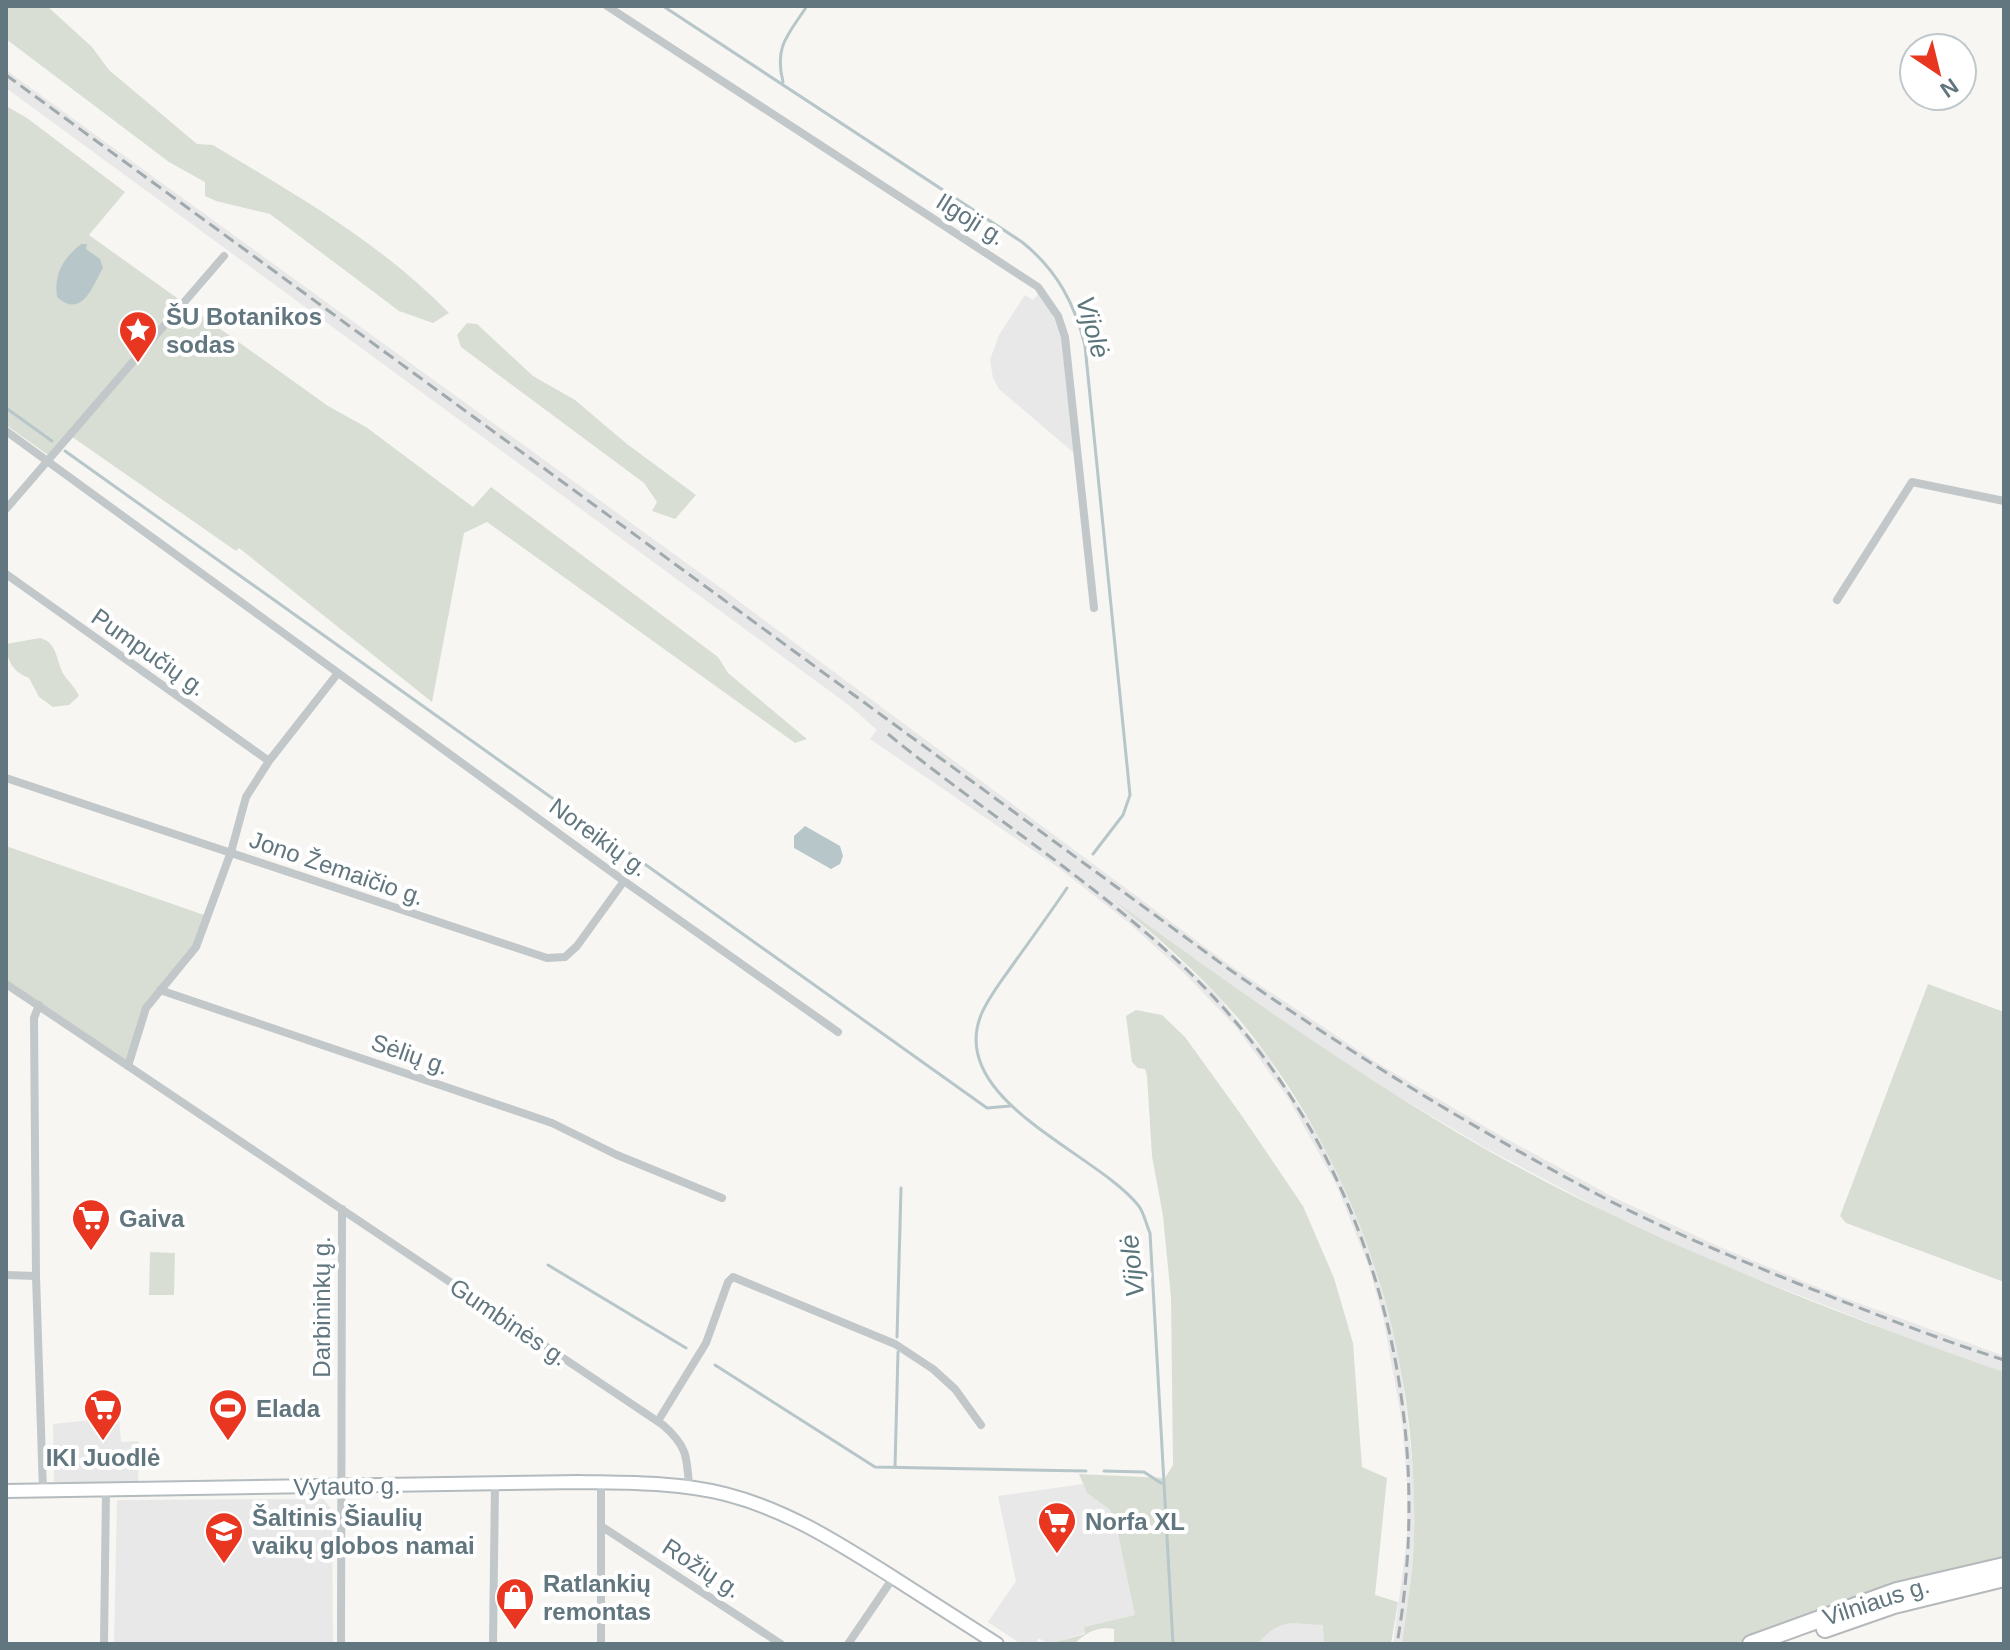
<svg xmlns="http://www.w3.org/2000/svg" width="2010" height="1650" font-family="Arial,sans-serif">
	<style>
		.built { fill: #e7e8e7 }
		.green { fill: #d9ded4 }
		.water { fill: #b7c6c9 }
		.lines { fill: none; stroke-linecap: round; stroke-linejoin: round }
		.stream { stroke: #b7c6c9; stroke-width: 3 }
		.secondary-casing { stroke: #b4bbbe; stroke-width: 16 }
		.highway-casing { stroke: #b5b9bc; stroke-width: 20 }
		.street { stroke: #c2c7c9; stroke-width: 8 }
		.secondary { stroke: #fff; stroke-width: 12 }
		.highway { stroke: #fff; stroke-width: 16 }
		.rail { stroke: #a0a9ad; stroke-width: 3; stroke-dasharray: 12 6; stroke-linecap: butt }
		.labels { text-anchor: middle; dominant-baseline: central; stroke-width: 8; stroke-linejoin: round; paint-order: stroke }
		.street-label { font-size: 24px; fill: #61767f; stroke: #fff }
		.poi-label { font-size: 24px; font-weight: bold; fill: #61767f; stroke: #fff; text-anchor: start }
		.water-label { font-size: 26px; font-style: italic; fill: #5b767b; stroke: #fff }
	</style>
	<rect width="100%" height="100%" fill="#f7f6f3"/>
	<path class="built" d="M6,70L725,591L1228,964L1379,1064L1496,1133L1613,1197L1720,1247L1839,1296L2004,1356V1372L1916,1341L1714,1262L1608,1213L1489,1150L1372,1081L1295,1031L1126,910L1216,994L1267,1056L1318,1135L1341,1179L1375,1263L1400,1357L1414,1479V1538L1409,1598L1402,1644H1393L1407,1539V1482L1402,1422L1383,1317L1369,1267L1336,1184L1288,1098L1236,1027L1185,974L1129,923L1056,866L870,739L877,730L850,706L6,88Z
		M1039,293L1050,309L1062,338L1074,453L999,389L993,378L990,360L999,335L1025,295L1033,300Z
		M119,1417L121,1442L139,1441L138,1482H54L53,1424Z
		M1083,1484L1087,1493L1110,1510L1117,1529L1136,1615L1084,1627L1085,1633L1048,1644L1039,1638L1035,1644H1021L988,1622L1016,1581L998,1496Z
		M323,1499L330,1507L332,1515L333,1644H114L117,1500Z
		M1279,1623L1324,1625V1644H1258L1268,1631Z"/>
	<path class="green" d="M6,6H47L92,47L109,70L197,144L213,145C296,195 381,243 449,313L433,323L399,311L270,214L216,201L205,196V182L169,162L6,39Z
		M6,106L27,118L125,192L89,235L328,406L366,427L473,507L491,487L718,657L728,673L807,739L795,743L487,522L464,533L432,702L239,548L236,551L68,434L48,455L6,425Z
		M467,323L477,324L533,376L575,400L627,444L696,495L675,519L652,511L657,502L644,483L461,347L457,335Z
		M40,638C58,642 56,662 64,675C69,682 75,687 79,696L69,705L53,707L39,697L29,678C13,672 7,661 6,644Z
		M6,846L207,916L196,947L146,1008L128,1066L6,984Z
		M1115,901C1235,989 1357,1075 1487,1150C1651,1242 1827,1310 2004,1372V1560L1826,1609L1734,1644H1402C1407,1608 1413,1572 1414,1535C1418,1349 1360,1168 1242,1023C1205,978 1159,939 1115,901Z
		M1928,984L2004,1012V1282L1846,1223L1840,1216Z
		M1136,1010L1162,1015L1185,1037L1242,1116L1303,1206L1334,1278L1353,1343L1362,1467L1387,1478L1375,1595L1398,1602L1391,1644H1324L1323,1625C1292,1624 1279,1617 1258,1644H1114V1629C1097,1626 1086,1633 1074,1644H1048L1085,1634L1084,1627L1135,1615L1117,1529L1110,1510L1087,1493L1079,1474L1165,1478L1173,1465L1171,1298L1163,1216L1152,1156L1147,1076L1145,1069L1138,1068L1132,1062L1126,1016Z
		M150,1252L175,1253L174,1295H149Z"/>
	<path class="water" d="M81,244H87L86,249L100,259L103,268C93,285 82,320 57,297C54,273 63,259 81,244Z
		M805,826L840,846L843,856L840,864L831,869L794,848V836Z"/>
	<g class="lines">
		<path class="stream" d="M663,6L1022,242C1057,270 1075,304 1085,346L1130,795L1123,815L1093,854
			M783,82C774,46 788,35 807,6
			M6,408L52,441
			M65,451L987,1108L1010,1106
			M1067,888C1050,913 1032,938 1014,963C1003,979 989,996 981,1015C947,1100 1095,1152 1138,1205C1144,1212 1146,1224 1150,1233L1173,1644
			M548,1265L686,1348
			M897,1337L901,1188
			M715,1365L875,1467L1086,1471
			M895,1467L898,1352
			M1104,1471L1144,1472L1161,1483"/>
		<g class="secondary-casing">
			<path id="secondary" d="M6,1491L579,1482C628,1483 677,1482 725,1494C788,1510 840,1544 894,1578C928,1600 963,1622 997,1644"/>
		</g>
		<g class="highway-casing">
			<path id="highway" d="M1825,1629L1894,1605L2004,1578
				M1751,1644L1897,1591L2004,1566"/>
		</g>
		<path class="street" d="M607,6L1038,287L1058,316L1065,337L1094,608
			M6,431L624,881L838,1032
			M6,509L224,256
			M6,574L269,761
			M1837,600L1912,482L2004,501
			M6,778L547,958L565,957L577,946L624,881
			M6,984L663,1425C687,1446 687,1456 689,1487
			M160,990L552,1123L617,1155L722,1198
			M39,1005L34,1018L36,1276L43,1491
			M128,1066L146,1008L196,947L231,852L246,797L269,761L338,673
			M6,1275L36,1276
			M658,1421L706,1343L728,1282L733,1277L895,1344L933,1369L955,1389L981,1425
			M601,1482V1644
			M601,1526L781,1644
			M104,1644L106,1490
			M341,1644L342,1209
			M493,1644L495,1483
			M848,1644L893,1578"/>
		<use href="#secondary" class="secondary"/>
		<use href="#highway" class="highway"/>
		<path class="rail" d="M6,75L1226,967C1350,1053 1477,1131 1610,1201C1671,1232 1735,1258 1799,1284C1867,1311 1935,1338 2004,1360
			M888,734C986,814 1094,881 1186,969C1367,1143 1440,1400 1397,1644"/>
	</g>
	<defs>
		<g id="sight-pin" transform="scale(2)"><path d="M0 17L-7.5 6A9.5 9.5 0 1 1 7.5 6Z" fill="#e83621" stroke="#fff"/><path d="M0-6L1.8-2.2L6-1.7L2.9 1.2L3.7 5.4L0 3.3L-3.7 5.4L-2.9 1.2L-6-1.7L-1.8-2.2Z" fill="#fff"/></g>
		<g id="supermarket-pin" transform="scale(2)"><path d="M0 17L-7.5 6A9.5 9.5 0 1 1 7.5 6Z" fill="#e83621" stroke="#fff"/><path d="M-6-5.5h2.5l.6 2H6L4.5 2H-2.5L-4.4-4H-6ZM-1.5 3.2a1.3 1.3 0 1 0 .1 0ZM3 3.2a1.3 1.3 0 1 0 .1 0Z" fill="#fff"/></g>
		<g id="stadium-pin" transform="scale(2)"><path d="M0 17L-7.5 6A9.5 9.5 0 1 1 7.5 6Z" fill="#e83621" stroke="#fff"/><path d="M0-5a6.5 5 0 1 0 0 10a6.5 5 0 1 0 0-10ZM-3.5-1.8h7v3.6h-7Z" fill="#fff"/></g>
		<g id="school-pin" transform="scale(2)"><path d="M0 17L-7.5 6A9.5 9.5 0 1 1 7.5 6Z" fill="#e83621" stroke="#fff"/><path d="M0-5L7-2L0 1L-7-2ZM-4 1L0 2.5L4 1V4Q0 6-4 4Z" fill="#fff"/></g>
		<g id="shop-pin" transform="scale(2)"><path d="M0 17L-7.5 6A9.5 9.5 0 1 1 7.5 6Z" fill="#e83621" stroke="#fff"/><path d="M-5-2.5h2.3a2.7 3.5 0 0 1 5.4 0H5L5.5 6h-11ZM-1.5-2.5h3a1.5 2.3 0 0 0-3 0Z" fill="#fff"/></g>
	</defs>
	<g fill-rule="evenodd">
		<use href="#sight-pin" x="138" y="330"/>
		<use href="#supermarket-pin" x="91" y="1218"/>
		<use href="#supermarket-pin" x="103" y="1408"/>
		<use href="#stadium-pin" x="228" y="1408"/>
		<use href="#supermarket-pin" x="1057" y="1521"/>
		<use href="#school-pin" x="224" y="1531"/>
		<use href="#shop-pin" x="515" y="1597"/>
	</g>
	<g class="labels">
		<g class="street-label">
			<text transform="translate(971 219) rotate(32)">Ilgoji g.</text>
			<text transform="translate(149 652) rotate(35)">Pumpučių g.</text>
			<text transform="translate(599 837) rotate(36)">Noreikių g.</text>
			<text transform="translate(337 868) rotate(19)">Jono Žemaičio g.</text>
			<text transform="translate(410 1054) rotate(19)">Sėlių g.</text>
			<text transform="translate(321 1307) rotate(-90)">Darbininkų g.</text>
			<text transform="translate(509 1322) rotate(34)">Gumbinės g.</text>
			<text transform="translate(347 1486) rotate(-1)">Vytauto g.</text>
			<text transform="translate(702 1568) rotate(33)">Rožių g.</text>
			<text transform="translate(1876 1601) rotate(-18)">Vilniaus g.</text>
		</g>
		<g class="poi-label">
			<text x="166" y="316">ŠU Botanikos<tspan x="166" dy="28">sodas</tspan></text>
			<text x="119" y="1218">Gaiva</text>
			<text x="256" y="1408">Elada</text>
			<text x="103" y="1457" text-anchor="middle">IKI Juodlė</text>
			<text x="252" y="1517">Šaltinis Šiaulių<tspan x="252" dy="28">vaikų globos namai</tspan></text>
			<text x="1085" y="1521">Norfa XL</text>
			<text x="543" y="1583">Ratlankių<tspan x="543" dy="28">remontas</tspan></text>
		</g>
		<g class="water-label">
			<text transform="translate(1093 327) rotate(74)">Vijolė</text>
			<text transform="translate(1132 1266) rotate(-96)">Vijolė</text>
		</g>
	</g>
	<rect width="2010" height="1650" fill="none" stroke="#61767f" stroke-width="16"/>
	<g transform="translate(1938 72) rotate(145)"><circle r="38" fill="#ffffff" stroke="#c0c8cc" stroke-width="2"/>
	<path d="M0-6L14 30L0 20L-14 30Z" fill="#e83621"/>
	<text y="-12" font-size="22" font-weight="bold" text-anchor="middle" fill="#61767f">N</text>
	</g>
</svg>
